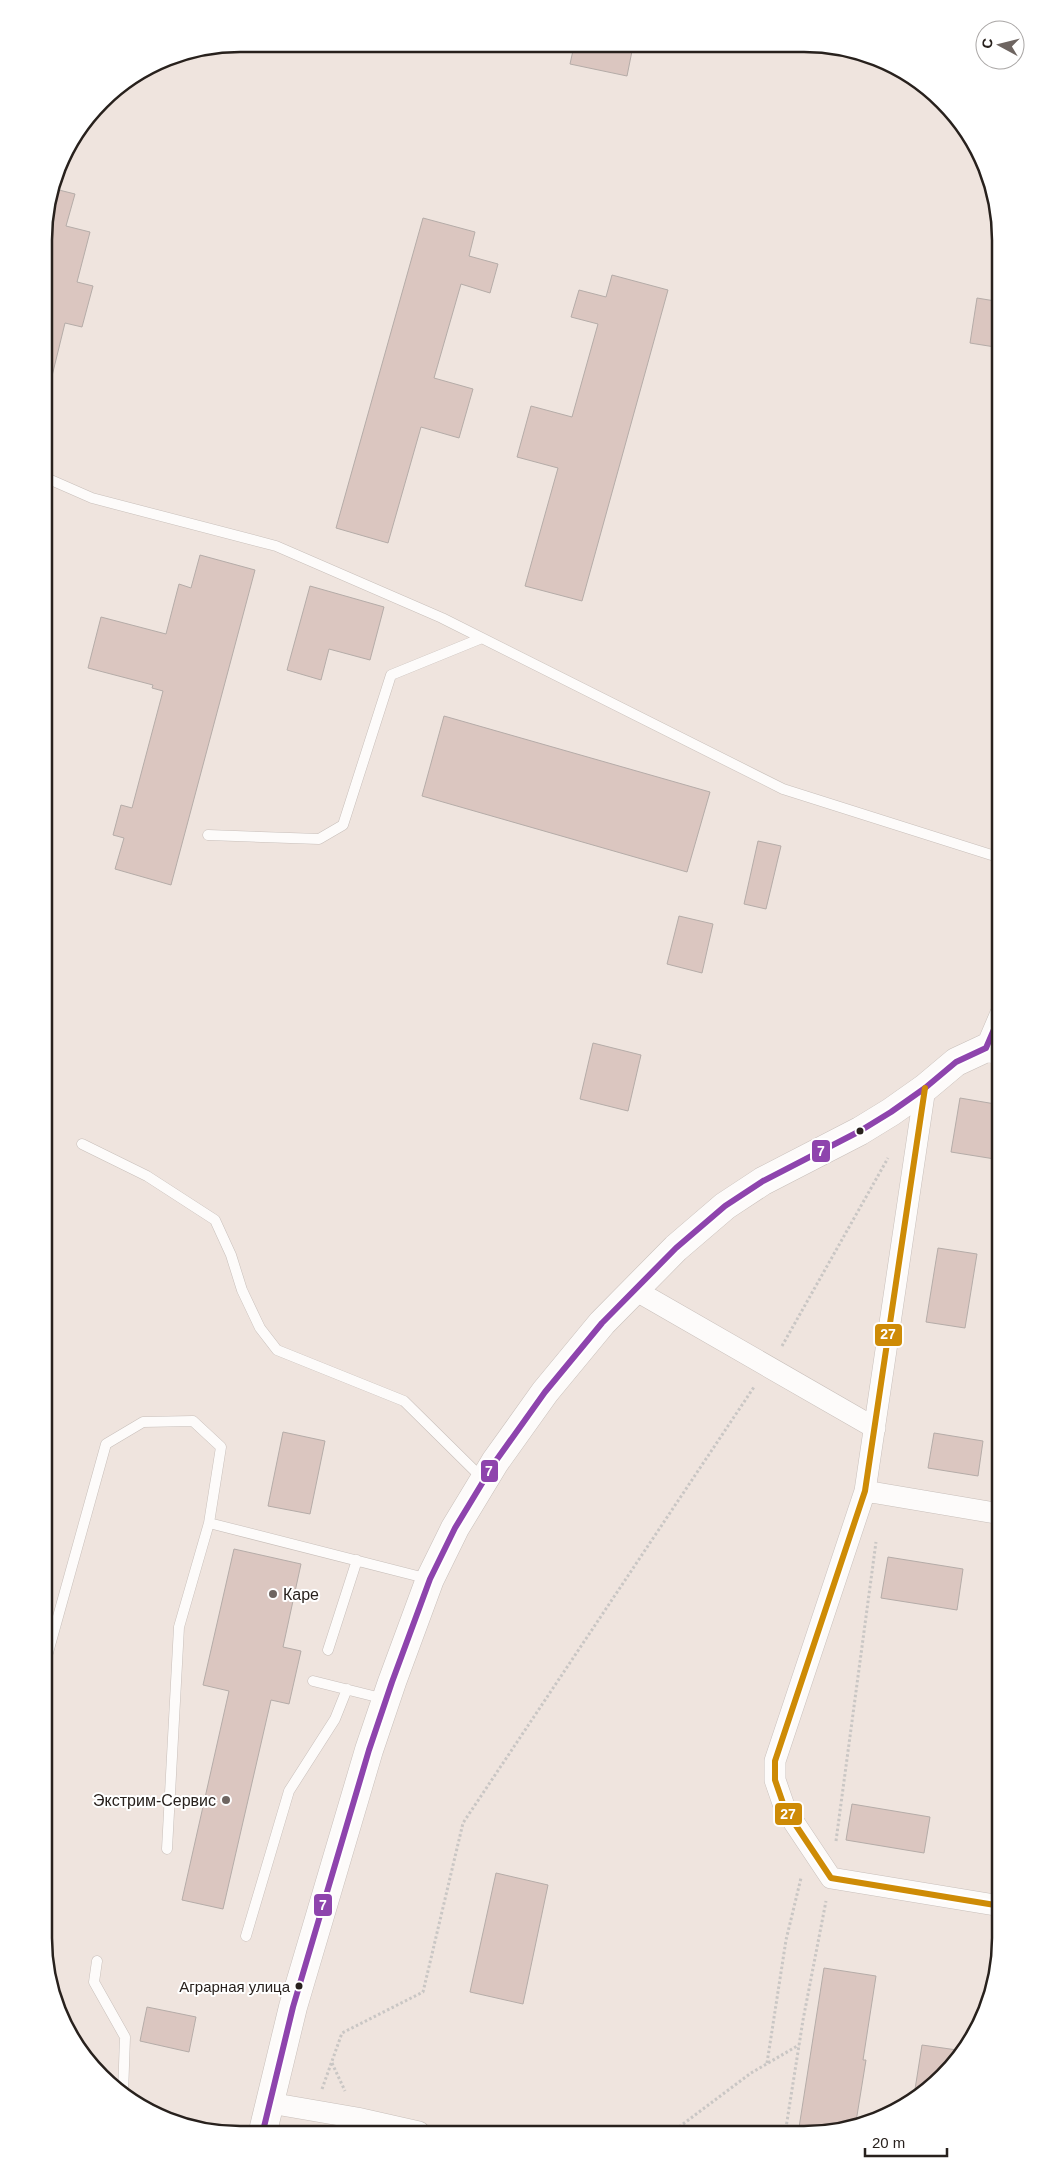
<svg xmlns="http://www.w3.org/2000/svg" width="1045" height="2178" font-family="Helvetica,sans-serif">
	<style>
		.building { fill: #dbc6c0; stroke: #b5aca8 }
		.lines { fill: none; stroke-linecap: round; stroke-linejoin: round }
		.lane-casing { stroke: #c8bfba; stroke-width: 11 }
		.street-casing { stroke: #c8bfba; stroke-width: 22 }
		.secondary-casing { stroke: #c8bfba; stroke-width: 29 }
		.path { stroke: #c9c6c4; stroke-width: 3; stroke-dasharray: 2.5 2.5; stroke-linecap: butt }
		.lane { stroke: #fdfbfa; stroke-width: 10 }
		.street { stroke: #fdfbfa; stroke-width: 21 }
		.secondary { stroke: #fdfbfa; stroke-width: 28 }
		.bus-1-casing { stroke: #fff; stroke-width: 10 }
		.bus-2-casing { stroke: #fff; stroke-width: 10 }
		.bus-1 { stroke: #8e44ad; stroke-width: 6 }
		.bus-2 { stroke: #ce8b06; stroke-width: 6 }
		.bus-dot { fill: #28211d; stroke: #fff; stroke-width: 2 }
		.poi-dot { fill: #6e6561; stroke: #fff; stroke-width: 2 }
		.labels { text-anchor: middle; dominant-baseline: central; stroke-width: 4; stroke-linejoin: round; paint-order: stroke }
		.bus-label { font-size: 15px; fill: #28211d; stroke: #fff; text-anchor: end }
		.poi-label { font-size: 16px; fill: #28211d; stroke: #fff; text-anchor: start }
		.rim { fill: none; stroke: #28211d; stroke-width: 2.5 }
		.line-badge { stroke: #fff; stroke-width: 2 }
		.badge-label { font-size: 14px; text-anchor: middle; font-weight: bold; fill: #fff }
	</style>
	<rect width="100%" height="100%" fill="#efe4de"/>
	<path class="building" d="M574,46H633L627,76L570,64Z
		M55,189L75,194L66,226L90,232L77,282L93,286L82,327L65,323L52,376L44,375V227Z
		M423,218L475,232L469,256L498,264L490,293L461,284L434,378L473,389L459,438L421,427L388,543L336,528Z
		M612,275L668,290L582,601L525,586L558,468L517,457L531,406L572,417L598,324L571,317L579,290L606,297Z
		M977,298L1001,302V348L970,343Z
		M200,555L255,570L171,885L115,869L124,838L113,835L121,805L132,808L163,691L152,688L153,685L88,668L101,617L166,634L179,584L191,588Z
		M310,586L384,607L370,660L329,649L321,680L287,670Z
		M444,716L710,792L687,872L422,796Z
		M758,841L781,846L766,909L744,904Z
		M679,916L713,924L702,973L667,964Z
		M593,1043L641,1055L628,1111L580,1099Z
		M960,1098L1001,1105V1160L951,1152Z
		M938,1248L977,1254L965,1328L926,1322Z
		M283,1432L325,1441L310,1514L268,1506Z
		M934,1433L983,1441L978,1476L928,1468Z
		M234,1549L301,1564L283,1647L301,1651L289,1704L271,1700L223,1909L182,1900L229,1691L203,1685Z
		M888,1557L963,1569L957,1610L881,1598Z
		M852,1804L930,1817L924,1853L846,1840Z
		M496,1873L548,1885L523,2004L470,1992Z
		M824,1968L876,1976L863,2060H866L855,2128L798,2134Z
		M147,2007L196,2017L189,2052L140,2041Z
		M922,2045L964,2051L960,2058L913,2102Z"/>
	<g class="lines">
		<g class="lane-casing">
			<path id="lane" d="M44,477L92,498L276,546L442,618L783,789L1001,858
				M208,835L319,839L343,825L391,675L482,638
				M82,1144L147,1176L215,1220L231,1255L242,1290L260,1328L277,1350L404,1401L483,1479
				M209,1523L429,1579
				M328,1650L357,1560
				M44,1667L106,1444L143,1422L193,1421L221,1447L209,1523L179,1627L167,1849
				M313,1681L385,1699
				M246,1936L289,1791L335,1719L347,1689
				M97,1961L94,1982L125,2037L123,2094"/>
		</g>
		<g class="street-casing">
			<path id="street" d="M986,1048L1001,1013
				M925,1088L865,1491L775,1761V1780L785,1809L831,1878L1001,1906
				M635,1290L875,1428
				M865,1491L1001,1514
				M270,2103L357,2118L419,2132"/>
		</g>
		<g class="secondary-casing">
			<path id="secondary" d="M263,2131L293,2007L369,1750L392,1682L430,1579L455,1528L495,1462L545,1392L602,1323L676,1248L725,1206L763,1181L860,1131L891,1112L925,1088L956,1062L986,1048L1001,1050"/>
		</g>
		<path class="path" d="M782,1346L888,1158
			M836,1841L876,1542
			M332,2063L345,2091
			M767,2063L786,1940L801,1878
			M322,2089L342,2033L423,1992L463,1823L754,1387
			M671,2133L751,2073L799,2045
			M785,2134L803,2020L826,1901"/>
		<use href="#lane" class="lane"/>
		<use href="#street" class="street"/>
		<use href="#secondary" class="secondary"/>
		<g class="bus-1-casing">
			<path id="bus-1" d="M263,2131L293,2007L369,1750L392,1682L430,1579L455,1528L495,1462L545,1392L602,1323L676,1248L725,1206L763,1181L860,1131L891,1112L925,1088L956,1062L986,1048L1001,1013"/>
		</g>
		<g class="bus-2-casing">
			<path id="bus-2" d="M925,1088L865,1491L775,1761V1780L785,1809L831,1878L1001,1906"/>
		</g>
		<use href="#bus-1" class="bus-1"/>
		<use href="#bus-2" class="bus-2"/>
	</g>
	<g class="bus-dot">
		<circle cx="860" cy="1131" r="4.5"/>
		<circle cx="299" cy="1986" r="4.5"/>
	</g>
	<g class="poi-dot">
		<circle cx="273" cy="1594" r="5"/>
		<circle cx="226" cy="1800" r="5"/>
	</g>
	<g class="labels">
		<g class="bus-label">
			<text x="290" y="1986">Аграрная улица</text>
		</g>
		<g class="poi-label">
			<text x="283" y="1594">Каре</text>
			<text x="216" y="1800" text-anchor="end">Экстрим-Сервис</text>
		</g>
	</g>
	<path d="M0 0H1045V2178H0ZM240 52H804A188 188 0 0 1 992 240V1938A188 188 0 0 1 804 2126H240A188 188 0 0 1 52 1938V240A188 188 0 0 1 240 52Z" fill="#fff" fill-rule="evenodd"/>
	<path class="rim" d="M240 52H804A188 188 0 0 1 992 240V1938A188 188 0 0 1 804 2126H240A188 188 0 0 1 52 1938V240A188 188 0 0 1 240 52Z"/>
	<g class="line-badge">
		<rect x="811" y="1139" width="20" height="24" rx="5" fill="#8e44ad"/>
		<rect x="874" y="1323" width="29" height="24" rx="5" fill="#ce8b06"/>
		<rect x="480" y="1459" width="19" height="24" rx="5" fill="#8e44ad"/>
		<rect x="774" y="1802" width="29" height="24" rx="5" fill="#ce8b06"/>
		<rect x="313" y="1893" width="20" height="24" rx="5" fill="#8e44ad"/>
	</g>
	<g class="badge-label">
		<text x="821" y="1156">7</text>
		<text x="888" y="1339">27</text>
		<text x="489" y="1476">7</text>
		<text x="788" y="1819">27</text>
		<text x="323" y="1910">7</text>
	</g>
	<g transform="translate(1000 45) rotate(277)"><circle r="24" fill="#ffffff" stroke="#a9a6a5"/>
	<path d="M0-4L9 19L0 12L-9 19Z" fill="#6e6561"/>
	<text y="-8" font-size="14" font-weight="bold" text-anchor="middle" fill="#28211d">С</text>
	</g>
	<path d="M865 2148v8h82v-8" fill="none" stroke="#28211d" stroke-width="2.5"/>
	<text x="872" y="2148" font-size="15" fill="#28211d" stroke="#ffffff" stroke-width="4" paint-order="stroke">20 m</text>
</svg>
